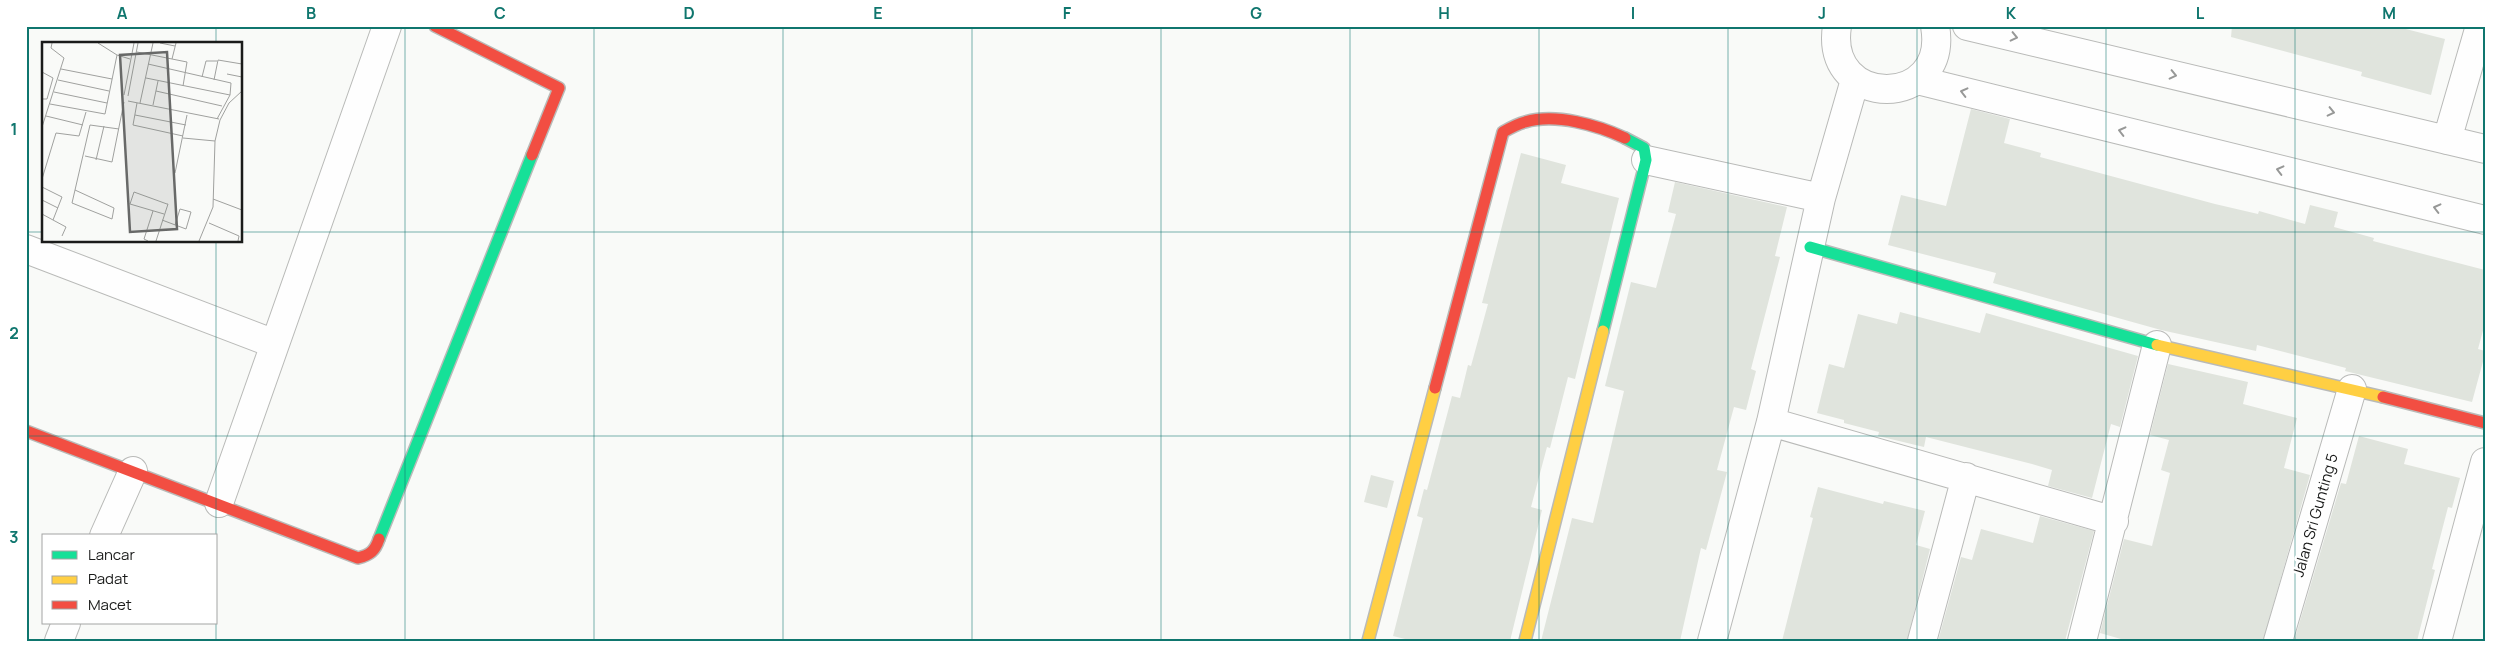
<svg xmlns="http://www.w3.org/2000/svg" width="2511" height="667" font-family="Manrope,sans-serif">
	<style>
		.building { fill: #e0e4dd }
		.lines { fill: none; stroke-linecap: round; stroke-linejoin: round }
		.street-casing { stroke: #b9bab8; stroke-width: 30 }
		.fast-casing { stroke: #b9bab8; stroke-width: 14 }
		.slow-casing { stroke: #b9bab8; stroke-width: 14 }
		.jam-casing { stroke: #b9bab8; stroke-width: 14 }
		.street { stroke: #fefefe; stroke-width: 28 }
		.fast { stroke: #16e098; stroke-width: 11 }
		.slow { stroke: #ffcf43; stroke-width: 11 }
		.jam { stroke: #f24e42; stroke-width: 11 }
		.oneway { stroke: #979897 }
		.grid { fill: none; stroke: #0f766e; stroke-width: 1; stroke-opacity: 0.55 }
		.labels { text-anchor: middle; dominant-baseline: central; stroke-width: 5; stroke-linejoin: round; paint-order: stroke }
		.street-label { font-size: 15px; fill: #1a1b1a; stroke: #fff }
		.inset-road { fill: none; stroke: #a0a19f; stroke-width: 1 }
		.view { fill: #686968; fill-opacity: 0.15; stroke: #686968; stroke-width: 2.5 }
		.inset-edge { fill: none; stroke: #1a1b1a; stroke-width: 2.5 }
		.neatline { fill: none; stroke: #0f766e; stroke-width: 2 }
		.grid-label { font-size: 16px; text-anchor: middle; font-weight: bold; fill: #0f766e }
	</style>
	<rect width="100%" height="100%" fill="#f9faf8"/>
	<path class="building" d="M2232,26H2394L2445,39L2431,95L2361,76L2362,72L2231,37Z
		M1971,109L2010,119L2004,143L2041,153L2040,157L2215,204L2258,214L2259,211L2305,224L2310,205L2338,212L2334,227L2374,238L2373,241L2485,270V323L2478,349L2485,351V354L2472,402L2345,371L2346,368L2257,345L2256,351L2161,330L1993,283L1996,273L1888,245L1901,195L1946,206Z
		M1521,153L1566,165L1561,183L1619,198L1575,379L1568,377L1550,448L1547,447L1531,507L1542,510L1510,641H1413L1393,636L1423,518L1417,516L1424,489L1427,490L1452,396L1460,398L1468,365L1471,366L1488,304L1482,303Z
		M1675,182L1787,207L1775,256L1780,257L1751,369L1756,371L1746,410L1734,407L1717,470L1727,472L1706,550L1701,548L1680,641H1541L1572,518L1593,523L1624,391L1605,386L1631,282L1656,288L1676,214L1668,212Z
		M1900,312L1980,333L1986,313L2138,356L2120,427L2111,424L2092,498L2048,486L2052,470L2032,464L1926,437L1924,447L1878,436L1879,432L1844,423V420L1817,413L1829,364L1844,368L1858,314L1897,324Z
		M2168,364L2248,382L2243,404L2297,418L2284,468L2310,475L2263,641H2128L2100,633L2124,539L2152,546L2170,473L2161,470L2169,440L2150,435Z
		M2359,436L2408,449L2404,464L2460,478L2452,508L2448,507L2432,569L2435,570L2417,641H2294L2341,483L2346,484Z
		M1371,475L1394,481L1387,508L1364,502Z
		M1818,487L1883,504L1884,501L1925,511L1916,545L1930,549L1907,641H1782L1813,518L1810,517Z
		M2040,516L2094,531L2065,641H1938L1961,557L1972,560L1981,529L2033,543Z"/>
	<g class="lines">
		<g class="street-casing">
			<path id="street" d="M1837,26C1824,110 1950,110 1935,26
				M1967,26L2485,149
				M1917,80L2485,220
				M2447,140L2480,26
				M1646,160L1821,198
				M26,249L275,344
				M1771,422L2114,521
				M219,503L387,26
				M104,536L133,471
				M59,641L66,623
				M1712,641L1771,422L1821,198L1855,80
				M1922,641L1966,477
				M2082,641L2157,345
				M2278,641L2352,389
				M2437,641L2485,462"/>
		</g>
		<g class="fast-casing">
			<path id="fast" d="M1810,247L2157,345
				M1603,331L1646,160L1644,148L1625,138
				M379,539L532,155"/>
		</g>
		<g class="slow-casing">
			<path id="slow" d="M2157,345L2383,397
				M1368,641L1435,388
				M1525,641L1603,331"/>
		</g>
		<g class="jam-casing">
			<path id="jam" d="M435,26L559,88L532,155
				M1435,388L1503,132C1510,128 1517,124 1525,122C1556,113 1597,125 1625,138
				M2383,397L2485,423
				M26,431L358,558C370,555 375,551 379,539"/>
		</g>
		<use href="#street" class="street"/>
		<use href="#fast" class="fast"/>
		<use href="#slow" class="slow"/>
		<use href="#jam" class="jam"/>
	</g>
	<defs><path id="oneway-chevron" d="M-2-3.5L2.5 0L-2 3.5" fill="none" stroke-width="1.6" stroke-linecap="round" stroke-linejoin="round" transform="scale(1.25)"/></defs>
	<g class="oneway">
		<use href="#oneway-chevron" transform="translate(2014 37) rotate(13)"/>
		<use href="#oneway-chevron" transform="translate(2173 75) rotate(13)"/>
		<use href="#oneway-chevron" transform="translate(1964 92) rotate(-166)"/>
		<use href="#oneway-chevron" transform="translate(2331 112) rotate(13)"/>
		<use href="#oneway-chevron" transform="translate(2122 131) rotate(-166)"/>
		<use href="#oneway-chevron" transform="translate(2280 170) rotate(-166)"/>
		<use href="#oneway-chevron" transform="translate(2437 208) rotate(-166)"/>
	</g>
	<path class="grid" d="M216,26V44M405,26V641M594,26V641M783,26V641M972,26V641M1161,26V641M1350,26V641M1539,26V641M1728,26V641M1917,26V641M2106,26V641M2295,26V641M26,232H44M241,232H2485M216,241V641M26,436H2485"/>
	<g class="labels">
		<g class="street-label">
			<text transform="translate(2315 515) rotate(-74)">Jalan Sri Gunting 5</text>
		</g>
	</g>
	<g transform="translate(42 42)">
		<rect width="200" height="200" fill="#f9faf8"/>
		<path class="inset-road" d="M56,1L75,13L88,17M118,1L133,4M95,10L145,20L141,44M130,17L134,1M106,22L189,41L188,53L175,77M19,27L70,37M0,30L11,36L5,57H0M185,32L200,35M160,35L164,19H175M104,36L188,53M16,38L67,49M172,38L176,18L200,22M114,49L180,64M12,50L65,61M82,53L92,1M86,54L96,1M86,59L177,77M95,61L91,83L141,94M98,61L111,1M8,62L63,72L75,13M111,63L116,39M93,73L144,83M4,74L41,83M0,85L22,16L9,6L10,1M141,96L173,99M43,114L70,120L82,60M54,118L62,84M133,131L145,73M0,137L14,91L37,94L44,70M0,145L20,155L11,178L0,172M33,148L72,166L70,177L30,161L48,83L77,87M171,157L200,168M0,158L16,166M11,178L24,185L20,194M120,178L144,187L149,170L138,167L133,183M167,181L197,194L196,199M106,199L102,197L111,169M114,199L126,162H125L92,150L88,162L122,172M157,199L171,165L173,99L178,78L187,61L200,49"/>
		<path class="view" d="M125,10L135,187L88,190L78,13Z"/>
		<rect width="200" height="200" class="inset-edge"/>
	</g>
	<rect width="2511" height="667" fill="none" stroke="#ffffff" stroke-width="55"/>
	<rect x="42" y="534" width="175" height="90" fill="#ffffff" stroke="#a3a4a3"/>
	<rect x="52" y="551" width="25" height="8" fill="#16e098" stroke="#a3a4a3"/>
	<text x="88" y="560" font-size="15" fill="#1a1b1a">Lancar</text>
	<rect x="52" y="576" width="25" height="8" fill="#ffcf43" stroke="#a3a4a3"/>
	<text x="88" y="584" font-size="15" fill="#1a1b1a">Padat</text>
	<rect x="52" y="601" width="25" height="8" fill="#f24e42" stroke="#a3a4a3"/>
	<text x="88" y="610" font-size="15" fill="#1a1b1a">Macet</text>
	<rect x="28" y="28" width="2456" height="612" class="neatline"/>
	<g class="grid-label">
		<text x="122" y="19">A</text>
		<text x="311" y="19">B</text>
		<text x="500" y="19">C</text>
		<text x="689" y="19">D</text>
		<text x="878" y="19">E</text>
		<text x="1067" y="19">F</text>
		<text x="1256" y="19">G</text>
		<text x="1444" y="19">H</text>
		<text x="1633" y="19">I</text>
		<text x="1822" y="19">J</text>
		<text x="2011" y="19">K</text>
		<text x="2200" y="19">L</text>
		<text x="2389" y="19">M</text>
		<text x="14" y="135">1</text>
		<text x="14" y="339">2</text>
		<text x="14" y="543">3</text>
	</g>
</svg>
